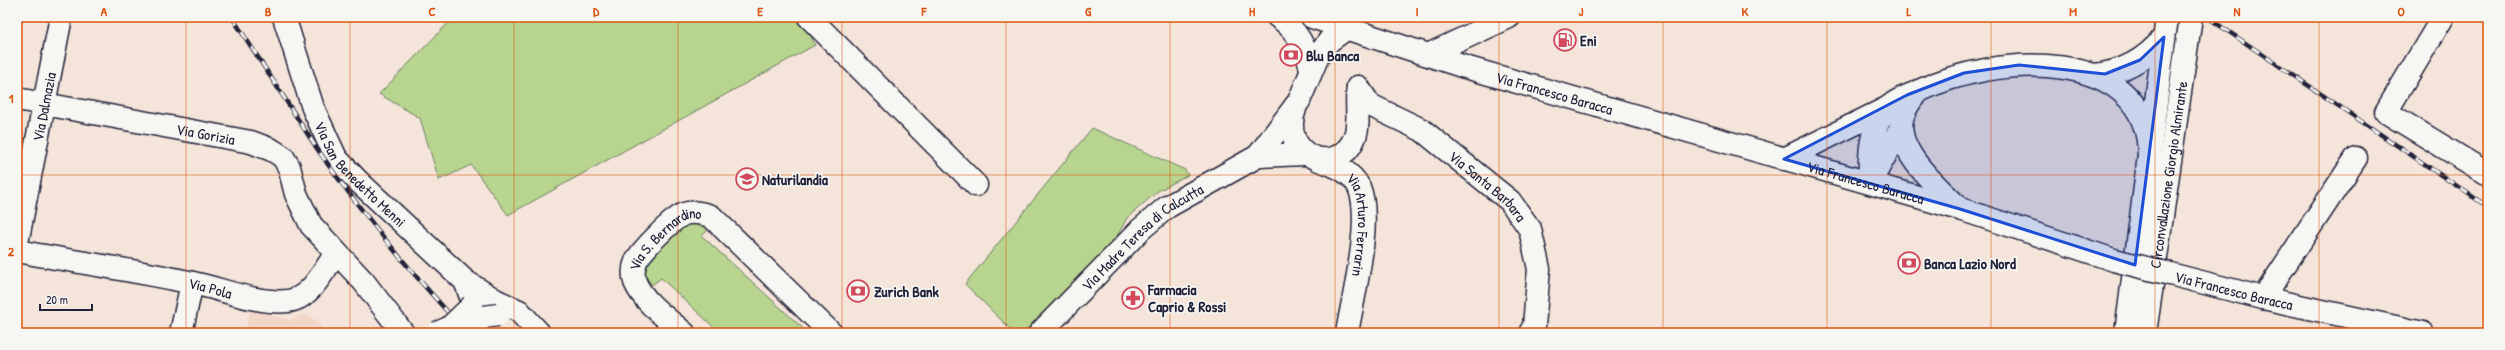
<svg xmlns="http://www.w3.org/2000/svg" width="2505" height="350" font-family="'Patrick Hand',sans-serif">
	<style>
		.built { fill: #f2d7c8 }
		.green { fill: #b7d58e; stroke: #6c7c64 }
		.lines { fill: none; stroke-linecap: round; stroke-linejoin: round }
		.minor-casing { stroke: #22223b; stroke-width: 25 }
		.major-casing { stroke: #22223b; stroke-width: 25 }
		.highway-casing { stroke: #22223b; stroke-width: 25 }
		.minor { stroke: #f6f6f2; stroke-width: 22 }
		.major { stroke: #f6f6f2; stroke-width: 22 }
		.highway { stroke: #f6f6f2; stroke-width: 22 }
		.rail-casing { stroke: #22223b; stroke-width: 4.5 }
		.rail { stroke: #f6f6f2; stroke-width: 3; stroke-dasharray: 9; stroke-linecap: butt }
		.minor-bridge-casing { stroke: #22223b; stroke-width: 25; stroke-linecap: butt }
		.major-bridge-casing { stroke: #22223b; stroke-width: 25; stroke-linecap: butt }
		.minor-bridge { stroke: #f6f6f2; stroke-width: 22 }
		.major-bridge { stroke: #f6f6f2; stroke-width: 22 }
		.marked { fill: #1d4ed8; fill-opacity: 0.2; stroke: #1d4ed8; stroke-width: 3; stroke-linejoin: round }
		.grid { fill: none; stroke: #de560e; stroke-width: 1; stroke-opacity: 0.55 }
		.labels { text-anchor: middle; dominant-baseline: central; stroke-width: 3.5; stroke-linejoin: round; paint-order: stroke }
		.poi-label { font-size: 15px; font-weight: bold; fill: #22223b; stroke: #f6f6f2; text-anchor: start }
		.street-label { font-size: 15px; fill: #22223b; stroke: #f6f6f2 }
		.neatline { fill: none; stroke: #de560e; stroke-width: 1.5 }
		.grid-label { font-size: 13px; text-anchor: middle; font-weight: bold; fill: #de560e }
	</style>
	<rect width="100%" height="100%" fill="#f4e4d9"/>
	<filter id="ink" filterUnits="userSpaceOnUse"><feTurbulence type="fractalNoise" baseFrequency=".025" numOctaves="2"/><feDisplacementMap in="SourceGraphic" scale="8" xChannelSelector="R" yChannelSelector="G"/><feConvolveMatrix kernelMatrix="1 2 1 2 8 2 1 2 1" color-interpolation-filters="sRGB"/></filter>
	<g filter="url(#ink)">
		<path class="built" d="M250,310L290,320L303,314L318,321L326,333H245Z"/>
		<path class="green" d="M454,17H802L815,45L508,215L471,165L439,180L420,118L379,94Z
			M1092,128L1185,170L1188,175L1158,191L1127,218L1115,240L1023,333H1014L965,284Z
			M687,222L704,225L709,229L702,236L808,333H720L661,278L652,285L645,275L647,261Z"/>
		<g class="lines">
			<g class="minor-casing">
				<g id="minor">
					<path id="s1" d="M284,17L313,108L336,158L358,181L465,281L471,297L470,326"/>
					<path d="M809,17L976,185"/>
					<path d="M1278,17C1297,30 1306,47 1311,69"/>
					<path d="M2443,17L2386,112L2488,174"/>
					<path d="M1428,55L1509,17"/>
					<path id="s2" d="M1358,87L1370,105L1422,130L1510,201L1530,229L1539,269L1534,326L1530,333"/>
					<path id="s3" d="M17,99L251,142L272,150L283,157L289,167L296,194L311,225L364,282L403,333"/>
					<path d="M1295,109C1278,155 1336,179 1354,139C1361,124 1355,104 1358,87"/>
					<path d="M1258,156L1304,154"/>
					<path id="s4" d="M1319,160C1334,165 1352,172 1359,187C1373,220 1353,297 1347,333"/>
					<path id="s5" d="M17,243L61,17"/>
					<path id="s6" d="M17,251C75,262 135,270 193,283C222,289 257,304 288,301C310,299 325,269 336,253"/>
					<path d="M465,281L497,301L519,311L539,333"/>
					<path d="M2263,298L2356,158"/>
					<path d="M181,333L192,283"/>
					<path id="s7" d="M684,333C668,319 643,302 635,282C633,275 633,268 636,261C642,250 672,219 684,214C693,211 701,213 711,216L831,333"/>
					<path id="s8" d="M1040,333L1141,229L1167,207L1258,156L1299,101L1318,56L1329,41L1347,28"/>
				</g>
			</g>
			<g class="major-casing">
				<g id="major">
					<path id="s9" d="M1312,17L1465,67L1960,209L2114,260"/>
					<path id="s10" d="M2170,274L2263,298L2423,333"/>
				</g>
			</g>
			<g class="highway-casing">
				<g id="highway">
					<path d="M2092,75C2122,73 2145,61 2164,37"/>
					<path d="M1917,92C1911,100 1904,109 1902,119C1895,152 1939,188 1960,209"/>
					<path d="M1784,159L1889,107"/>
					<path d="M1870,182C1869,155 1869,127 1890,106C1899,98 1909,96 1919,91C1990,55 2151,42 2149,158"/>
					<path d="M1870,182L1901,128"/>
					<path d="M2355,319L2366,326L2370,333"/>
					<path d="M2126,333L2167,17"/>
					<path id="s11" d="M2145,333L2191,17"/>
					<path d="M2392,333L2397,328H2401"/>
				</g>
			</g>
			<use href="#minor" class="minor"/>
			<use href="#major" class="major"/>
			<use href="#highway" class="highway"/>
			<g class="rail-casing">
				<path id="rail" d="M232,17C260,60 288,104 316,147C361,213 413,275 467,333
					M2207,17L2488,207"/>
			</g>
			<use href="#rail" class="rail"/>
			<g class="minor-bridge-casing">
				<path id="minor-bridge" d="M437,333L449,328L472,306
					M466,333L484,317L498,315"/>
			</g>
			<g class="major-bridge-casing">
				<path id="major-bridge" d="M2114,260L2170,274"/>
			</g>
			<use href="#minor-bridge" class="minor-bridge"/>
			<use href="#major-bridge" class="major-bridge"/>
		</g>
	</g>
	<path class="marked" d="M2164,37L2135,265L1960,209L1784,159L1907,95L1964,73L2019,65L2105,74L2140,60Z"/>
	<path class="grid" d="M186,17V333M350,17V333M514,17V333M678,17V333M842,17V333M1006,17V333M1170,17V333M1335,17V333M1499,17V333M1663,17V333M1827,17V333M1991,17V333M2155,17V333M2319,17V333M17,175H2488"/>
	<defs>
		<g id="fuel-ring" transform="scale(1.15)"><circle r="9.5" fill="#f6f6f2" stroke="#d1495b" stroke-width="1.5"/><path d="M-5.5-6h7V0h2V4h1.3V-2.5L3-4.5l.8-.8L6-3V5H2.5V1h-1V6h-7ZM-4.2-4.7v3.2H.2V-4.7Z" fill="#d1495b"/></g>
		<g id="bank-ring" transform="scale(1.15)"><circle r="9.5" fill="#f6f6f2" stroke="#d1495b" stroke-width="1.5"/><path d="M-6-4H6V4H-6ZM0-2.3a2.3 2.3 0 1 0 0 4.6a2.3 2.3 0 1 0 0-4.6Z" fill="#d1495b"/></g>
		<g id="school-ring" transform="scale(1.15)"><circle r="9.5" fill="#f6f6f2" stroke="#d1495b" stroke-width="1.5"/><path d="M0-5L7-2L0 1L-7-2ZM-4 1L0 2.5L4 1V4Q0 6-4 4Z" fill="#d1495b"/></g>
		<g id="pharmacy-ring" transform="scale(1.15)"><circle r="9.5" fill="#f6f6f2" stroke="#d1495b" stroke-width="1.5"/><path d="M-2-6h4v4h4v4h-4v4h-4v-4h-4v-4h4Z" fill="#d1495b"/></g>
	</defs>
	<g fill-rule="evenodd">
		<use href="#fuel-ring" x="1565" y="40"/>
		<use href="#bank-ring" x="1291" y="55"/>
		<use href="#school-ring" x="747" y="179"/>
		<use href="#bank-ring" x="1909" y="263"/>
		<use href="#bank-ring" x="858" y="291"/>
		<use href="#pharmacy-ring" x="1133" y="298"/>
	</g>
	<g class="labels">
		<g class="poi-label">
			<text x="1580" y="40">Eni</text>
			<text x="1306" y="55">Blu Banca</text>
			<text x="762" y="179">Naturilandia</text>
			<text x="1924" y="263">Banca Lazio Nord</text>
			<text x="1148" y="289">Farmacia<tspan x="1148" dy="17">Caprio &amp; Rossi</tspan></text>
			<text x="874" y="291">Zurich Bank</text>
		</g>
		<g class="street-label">
			<text stroke="none"><textPath href="#s9" startOffset="254">Via Francesco Baracca</textPath></text>
			<text stroke="none"><textPath href="#s5" startOffset="139">Via Dalmazia</textPath></text>
			<text stroke="none"><textPath href="#s3" startOffset="192">Via Gorizia</textPath></text>
			<text stroke="none"><textPath href="#s1" startOffset="178">Via San Benedetto Menni</textPath></text>
			<text stroke="none"><textPath href="#s11" startOffset="160">Circonvallazione Giorgio Almirante</textPath></text>
			<text stroke="none"><textPath href="#s9" startOffset="578">Via Francesco Baracca</textPath></text>
			<text stroke="none"><textPath href="#s2" startOffset="166">Via Santa Barbara</textPath></text>
			<text stroke="none"><textPath href="#s4" startOffset="87">Via Arturo Ferrarin</textPath></text>
			<text stroke="none"><textPath href="#s8" startOffset="141">Via Madre Teresa di Calcutta</textPath></text>
			<text stroke="none"><textPath href="#s7" startOffset="131">Via S. Bernardino</textPath></text>
			<text stroke="none"><textPath href="#s6" startOffset="197">Via Pola</textPath></text>
			<text stroke="none"><textPath href="#s10" startOffset="66">Via Francesco Baracca</textPath></text>
		</g>
	</g>
	<rect width="2505" height="350" fill="none" stroke="#f6f6f2" stroke-width="44"/>
	<path d="M40 304v6h52v-6" fill="none" stroke="#22223b" stroke-width="2"/>
	<text x="46" y="304" font-size="12" fill="#22223b" stroke="#f6f6f2" stroke-width="3" paint-order="stroke">20 m</text>
	<rect x="22" y="22" width="2461" height="306" class="neatline"/>
	<g class="grid-label">
		<text x="104" y="16">A</text>
		<text x="268" y="16">B</text>
		<text x="432" y="16">C</text>
		<text x="596" y="16">D</text>
		<text x="760" y="16">E</text>
		<text x="924" y="16">F</text>
		<text x="1088" y="16">G</text>
		<text x="1252" y="16">H</text>
		<text x="1417" y="16">I</text>
		<text x="1581" y="16">J</text>
		<text x="1745" y="16">K</text>
		<text x="1909" y="16">L</text>
		<text x="2073" y="16">M</text>
		<text x="2237" y="16">N</text>
		<text x="2401" y="16">O</text>
		<text x="11" y="103">1</text>
		<text x="11" y="256">2</text>
	</g>
</svg>
